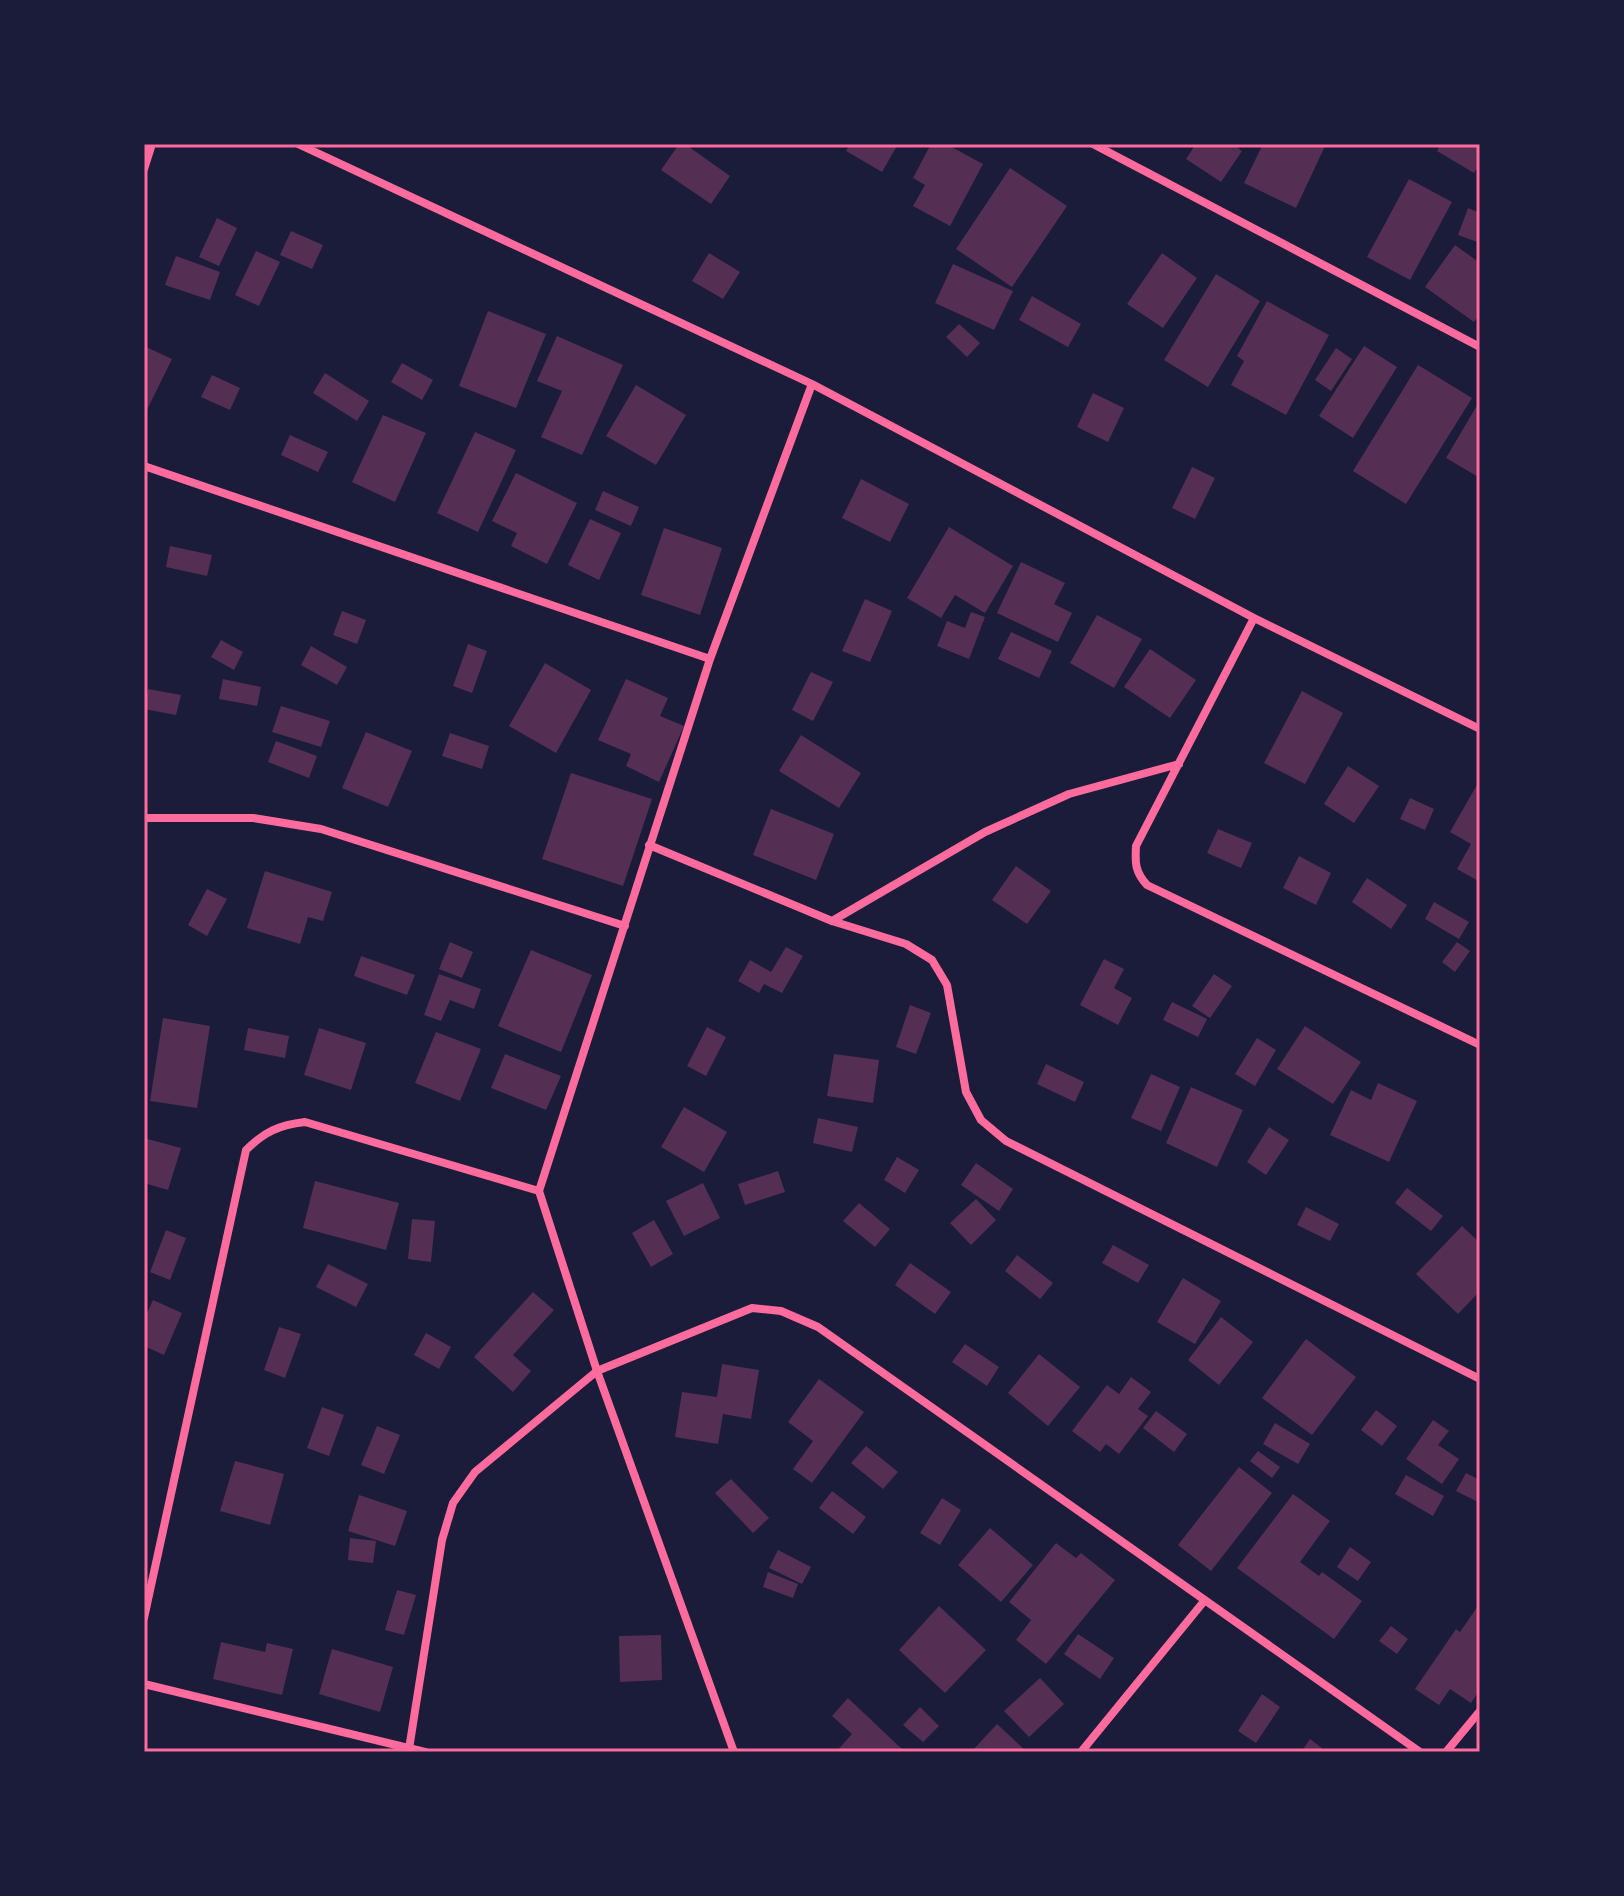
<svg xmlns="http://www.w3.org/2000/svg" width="1624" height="1896" font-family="Roboto,sans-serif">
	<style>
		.building { fill: #542f53 }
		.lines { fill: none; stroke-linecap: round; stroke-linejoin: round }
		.minor { stroke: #ff6b9d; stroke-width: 8 }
		.neatline { fill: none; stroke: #ff6b9d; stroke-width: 3 }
	</style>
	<rect width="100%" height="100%" fill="#1b1b3a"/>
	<path class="building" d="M679,144H685L730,176L711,204L661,170Z
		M850,144H898L882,172L846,151Z
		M931,144H946L983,164L950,226L913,206L925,185L913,178Z
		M1190,144H1232L1242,151L1221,182L1186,159L1194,147Z
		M1263,144H1326L1296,208L1244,183Z
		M1441,144H1480V163L1474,173L1437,151Z
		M1010,168L1067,206L1012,287L956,249Z
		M1409,179L1452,202L1410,280L1367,257Z
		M1468,208L1480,213V243L1458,235Z
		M217,218L237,228L219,266L199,257Z
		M291,231L323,245L312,269L280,255Z
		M1455,245L1480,263V314L1474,322L1425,287Z
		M256,251L280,262L259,306L235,295Z
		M709,253L740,272L723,299L692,281Z
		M1162,253L1197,278L1163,328L1127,304Z
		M176,256L220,272L210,300L165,285Z
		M953,264L1013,291L994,330L935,303Z
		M1216,274L1260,301L1208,387L1164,360Z
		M1032,296L1081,324L1068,347L1019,320Z
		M1267,301L1329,335L1286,415L1231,385L1244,361L1237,356Z
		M488,311L546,334L516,408L459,386Z
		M959,324L980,343L967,357L946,337Z
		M557,336L623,365L582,455L541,437L562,391L537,381Z
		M144,346L172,359L144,416Z
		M1364,346L1397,367L1353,438L1319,416Z
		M1336,348L1352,359L1331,391L1315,380Z
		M402,363L433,380L422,400L391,382Z
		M1418,365L1472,398L1406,504L1353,471Z
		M325,373L369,401L357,421L313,393Z
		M212,375L240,388L230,410L201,397Z
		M636,385L686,415L656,465L606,436Z
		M1093,393L1124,408L1108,442L1077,427Z
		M1476,407L1480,410V478L1446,458Z
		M383,415L426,433L395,502L352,482Z
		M475,432L516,450L478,532L437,513Z
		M290,435L328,452L318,472L281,455Z
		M1192,467L1215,478L1195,519L1172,508Z
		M516,473L577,503L547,564L511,546L517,533L492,521Z
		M861,479L909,504L890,542L842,518Z
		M603,491L639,507L631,526L595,510Z
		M590,519L621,533L599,580L568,565Z
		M949,527L1013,566L985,613L955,595L941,618L907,598Z
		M664,528L722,548L700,615L641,595Z
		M170,546L212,555L207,576L166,567Z
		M1021,562L1065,583L1054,604L1072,613L1058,642L997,613Z
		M865,599L892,611L870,662L842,651Z
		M342,611L366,620L357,644L333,635Z
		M971,612L985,617L969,659L937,646L947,621L965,628Z
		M1097,615L1142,639L1114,688L1070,663Z
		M1011,632L1052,651L1039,678L998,659Z
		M221,640L243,652L234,670L211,657Z
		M468,644L487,651L472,693L453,686Z
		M311,646L347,667L337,685L301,665Z
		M1150,649L1196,680L1170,718L1124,687Z
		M545,663L591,690L556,753L509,726Z
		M811,672L833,682L813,721L792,710Z
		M223,679L261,687L257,706L219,699Z
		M626,679L668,698L660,716L684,726L659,782L626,766L631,754L598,740Z
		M148,689L181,695L176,715L144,709Z
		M1302,691L1343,713L1305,784L1264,763Z
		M281,706L330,721L321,747L272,732Z
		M366,732L412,751L388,807L342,788Z
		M450,733L489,746L482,769L442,756Z
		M801,735L861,773L839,808L779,771Z
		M276,741L317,756L309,778L268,762Z
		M1348,766L1379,786L1354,823L1324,804Z
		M571,773L652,799L623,886L542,859Z
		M1478,783L1480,784V882L1457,869L1471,844L1450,832Z
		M1410,798L1434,809L1425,830L1400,819Z
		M771,809L834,834L816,880L753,855Z
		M1218,829L1252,843L1241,868L1207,853Z
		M1299,856L1331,873L1316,905L1283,888Z
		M1016,866L1051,891L1027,924L992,900Z
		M265,871L332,892L323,921L308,917L300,944L247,928Z
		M1367,878L1407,905L1391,929L1352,902Z
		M207,889L227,899L207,936L188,925Z
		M1434,902L1469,922L1459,939L1425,919Z
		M450,942L473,952L462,978L439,969Z
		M1457,942L1470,951L1455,972L1442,962Z
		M786,947L803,956L782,993L764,984L759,993L738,981L750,960L771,972Z
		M531,950L592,975L561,1052L498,1026Z
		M361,956L415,975L407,995L354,976Z
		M1104,959L1124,969L1114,988L1132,998L1118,1025L1080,1005Z
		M439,974L481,989L474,1009L450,1000L441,1021L424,1015Z
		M1214,974L1232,986L1210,1018L1192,1006Z
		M1172,1002L1207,1019L1198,1037L1163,1020Z
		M910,1005L931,1013L916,1054L896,1047Z
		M163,1018L210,1026L197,1108L150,1101Z
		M1305,1026L1361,1062L1333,1104L1277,1069Z
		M707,1027L726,1037L706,1076L687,1066Z
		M248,1028L289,1036L285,1058L244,1050Z
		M319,1028L366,1043L351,1090L304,1075Z
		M436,1032L481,1049L460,1101L415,1083Z
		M1257,1038L1276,1050L1255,1086L1235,1074Z
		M505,1054L561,1076L546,1110L491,1088Z
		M834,1054L879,1060L873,1103L827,1096Z
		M1046,1064L1084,1082L1075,1102L1037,1084Z
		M1151,1074L1180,1087L1161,1131L1131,1118Z
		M1378,1083L1417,1101L1389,1162L1330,1135L1351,1090L1371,1100Z
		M1191,1087L1243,1110L1217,1167L1166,1143Z
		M684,1107L727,1132L704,1172L661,1147Z
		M818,1118L858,1127L852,1152L813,1143Z
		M1269,1127L1289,1140L1266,1175L1247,1162Z
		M144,1138L181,1148L168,1190L144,1183Z
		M897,1157L919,1170L905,1193L884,1180Z
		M976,1163L1013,1189L999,1211L961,1185Z
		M778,1171L785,1192L745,1205L738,1184Z
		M315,1181L399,1203L386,1250L303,1228Z
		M703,1183L720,1218L684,1236L666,1201Z
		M1407,1188L1443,1216L1431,1231L1395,1203Z
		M976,1199L996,1220L971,1245L950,1223Z
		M859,1203L890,1229L875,1247L843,1221Z
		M1306,1207L1339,1224L1330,1241L1297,1225Z
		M412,1219L435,1221L431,1262L408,1259Z
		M654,1220L673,1254L651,1267L632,1233Z
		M1462,1226L1480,1243V1291L1458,1314L1416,1274Z
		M166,1230L186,1238L170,1280L150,1272Z
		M1113,1245L1149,1265L1138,1283L1102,1263Z
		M1017,1255L1053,1283L1040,1299L1005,1271Z
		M910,1263L951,1292L935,1314L895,1285Z
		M328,1264L368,1284L356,1307L316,1287Z
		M1183,1278L1221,1301L1195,1344L1157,1322Z
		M533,1292L554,1310L513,1355L531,1371L513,1392L474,1357Z
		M153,1300L182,1313L164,1355L144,1346V1320Z
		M1221,1317L1253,1342L1219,1385L1188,1360Z
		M279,1327L301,1334L285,1378L264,1370Z
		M426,1333L451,1347L439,1369L414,1355Z
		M1306,1339L1356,1377L1312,1435L1262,1398Z
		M965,1344L999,1367L987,1386L952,1362Z
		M1039,1354L1080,1387L1048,1426L1008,1393Z
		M722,1364L759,1370L751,1419L723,1414L718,1444L675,1437L682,1392L717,1397Z
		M1131,1377L1151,1392L1138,1409L1148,1416L1119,1454L1106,1444L1100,1452L1072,1431L1107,1385L1119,1394Z
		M819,1379L864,1412L812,1483L793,1469L813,1441L788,1422Z
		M322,1407L344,1415L329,1456L307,1448Z
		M1376,1410L1397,1426L1382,1446L1361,1430Z
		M1156,1411L1187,1434L1174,1452L1143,1428Z
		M1433,1420L1449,1431L1438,1445L1459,1459L1442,1484L1406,1459Z
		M1275,1423L1310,1444L1298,1464L1263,1444Z
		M377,1426L400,1435L384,1474L361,1465Z
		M866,1446L898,1472L883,1489L851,1463Z
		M1258,1451L1280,1467L1272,1478L1250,1461Z
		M235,1461L284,1474L270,1525L220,1511Z
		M1239,1467L1272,1493L1211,1571L1178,1545Z
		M1466,1473L1480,1480V1503L1456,1491Z
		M1406,1475L1444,1496L1433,1516L1395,1494Z
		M731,1479L769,1518L753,1533L715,1493Z
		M832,1491L866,1517L853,1534L819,1508Z
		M1293,1494L1330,1521L1300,1562L1319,1576L1322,1572L1362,1601L1334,1639L1237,1568Z
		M359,1495L407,1511L395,1546L348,1531Z
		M942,1498L961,1510L940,1545L920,1533Z
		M990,1528L1033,1565L1001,1602L958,1565Z
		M350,1538L376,1541L373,1563L348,1560Z
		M1056,1543L1076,1558L1081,1553L1115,1580L1046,1664L1016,1640L1031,1620L1009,1602Z
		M1350,1547L1371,1562L1358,1581L1337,1567Z
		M778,1550L811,1567L802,1584L769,1568Z
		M768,1572L798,1584L793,1598L763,1587Z
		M397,1590L416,1595L404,1635L385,1630Z
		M1480,1603V1689L1471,1703L1450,1689L1439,1705L1415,1689L1456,1629L1460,1632Z
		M939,1606L986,1650L945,1693L899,1650Z
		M1391,1626L1408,1639L1397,1654L1379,1641Z
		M1078,1634L1114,1658L1100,1679L1064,1654Z
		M661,1635L662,1680L620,1682L619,1636Z
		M221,1642L265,1652L267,1643L293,1649L282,1695L213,1679Z
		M332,1649L393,1667L380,1712L319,1694Z
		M1040,1678L1064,1704L1029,1737L1004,1711Z
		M1262,1694L1280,1707L1256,1743L1238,1731Z
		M848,1698L905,1752H836L852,1734L832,1716Z
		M920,1707L939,1726L923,1742L903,1725Z
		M997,1724L1027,1752H971Z
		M1310,1739L1327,1752H1301Z"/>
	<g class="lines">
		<path class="minor" d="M298,144L812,384L1254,618L1480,729
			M1093,144L1480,347
			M144,169L152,144
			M144,466L710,659
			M1254,618L1136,846C1135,863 1135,872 1147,885L1480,1045
			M144,818H253L321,829L625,926
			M649,845L832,921L906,944L932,960L947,985L966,1092L981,1120L1006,1141L1480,1379
			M832,921L985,832L1069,794L1179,764
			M144,1618L246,1150C264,1132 279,1125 305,1122L539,1191
			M144,1684L425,1752
			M409,1749L442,1540L453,1503L475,1472L597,1371L752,1308L781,1311L818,1327L1420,1752
			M734,1752L597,1371L539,1191L710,659L812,384
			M1081,1752L1205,1600
			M1446,1752L1480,1711"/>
	</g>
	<rect width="1624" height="1896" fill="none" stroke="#1b1b3a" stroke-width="292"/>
	<rect x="146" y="146" width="1332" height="1604" class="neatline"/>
</svg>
